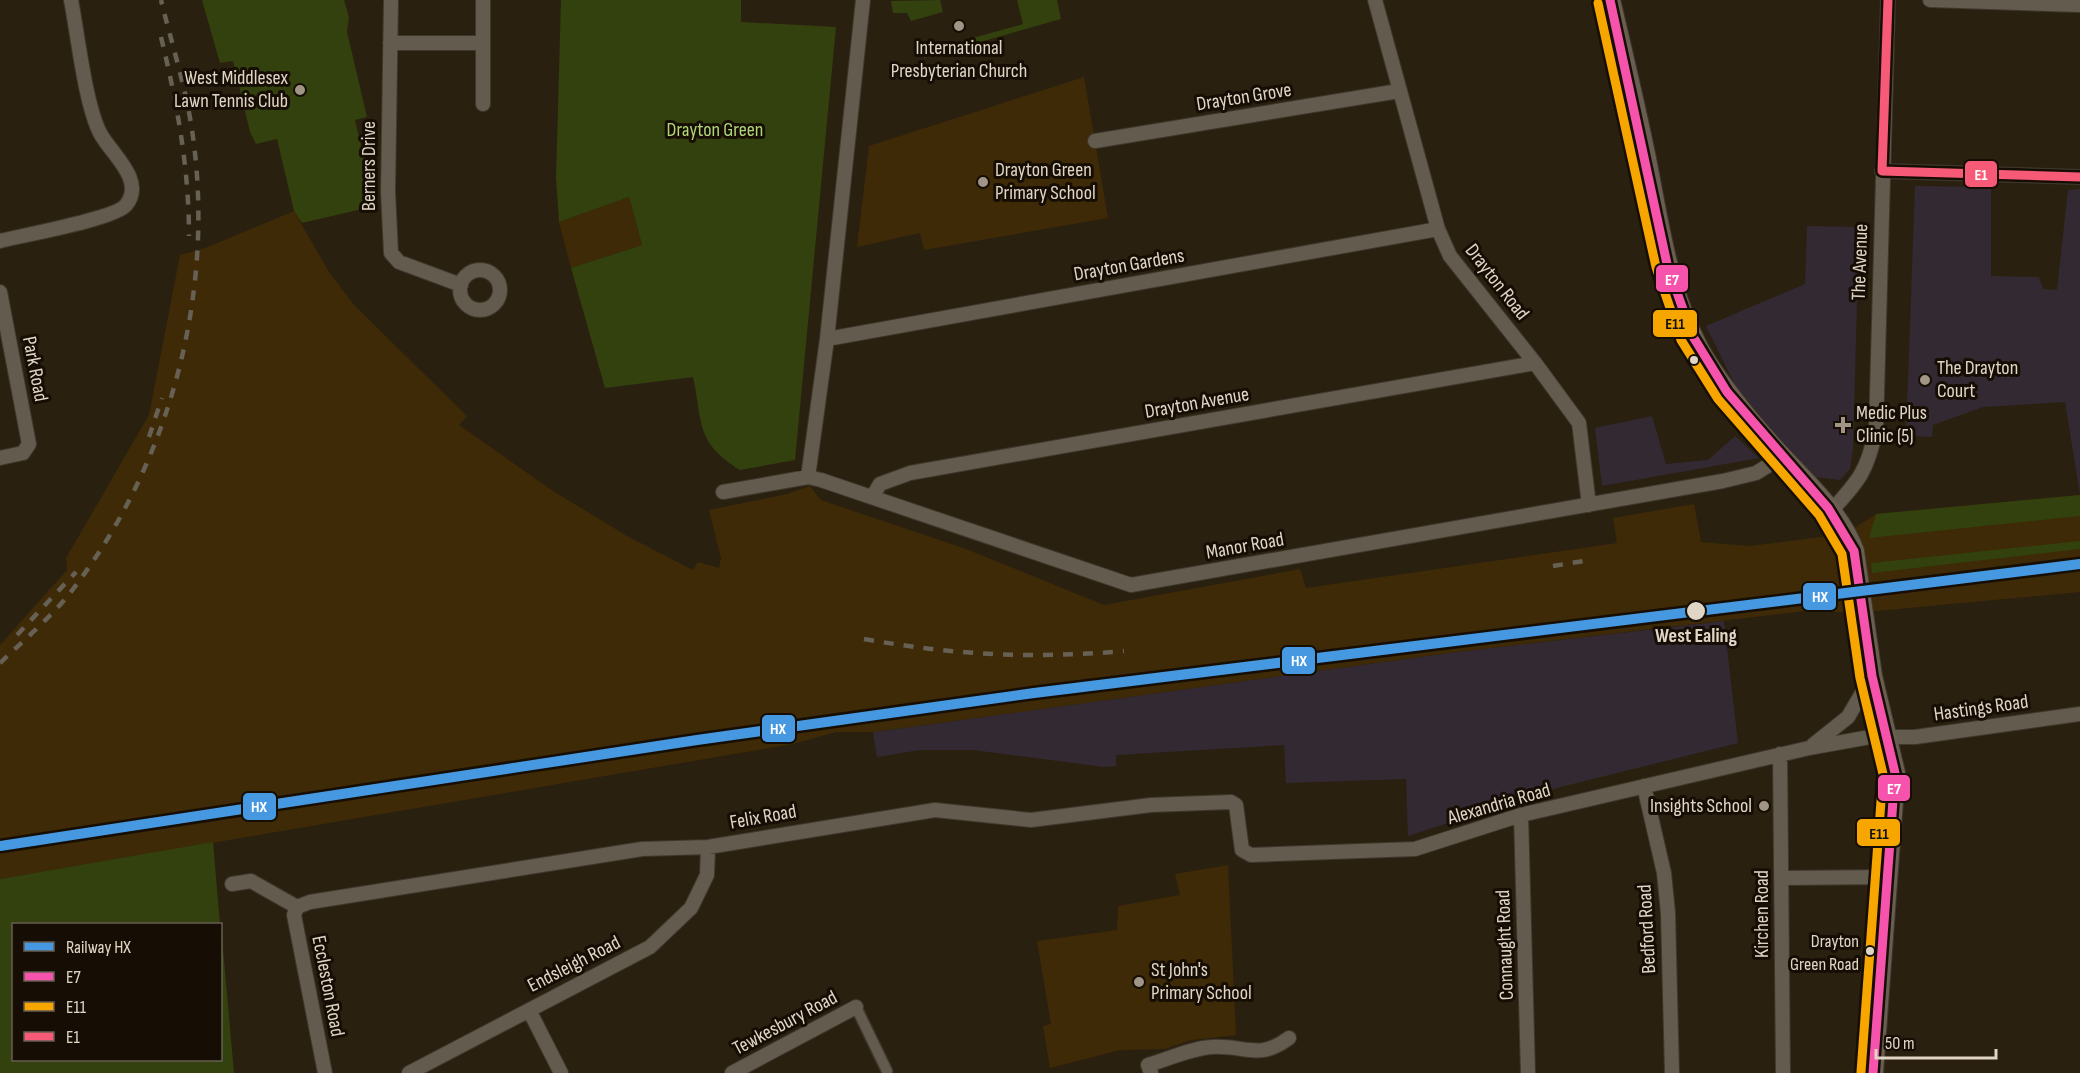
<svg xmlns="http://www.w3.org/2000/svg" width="2080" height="1073" font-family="'Sofia Sans Condensed',sans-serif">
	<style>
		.commercial { fill: #332933 }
		.built { fill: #3e2a06 }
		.green { fill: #32410d }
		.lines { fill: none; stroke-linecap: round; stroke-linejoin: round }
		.pedestrian-casing { stroke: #3f392d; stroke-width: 13 }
		.minor-casing { stroke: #3f392d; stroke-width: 16 }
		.secondary-casing { stroke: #3f392d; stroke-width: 22 }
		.pedestrian { stroke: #625b4e; stroke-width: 10 }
		.minor { stroke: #625b4e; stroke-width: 14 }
		.secondary { stroke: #6a5e53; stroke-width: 20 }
		.rail { stroke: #676054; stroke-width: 4.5; stroke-dasharray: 10 10; stroke-linecap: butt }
		.bus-1-casing { stroke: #160e04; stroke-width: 14 }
		.bus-2-casing { stroke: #160e04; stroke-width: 14 }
		.bus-3-casing { stroke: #160e04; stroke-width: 14 }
		.bus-1 { stroke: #f653ac; stroke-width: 9 }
		.bus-2 { stroke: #f7a600; stroke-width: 9 }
		.bus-3 { stroke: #f75a77; stroke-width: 9 }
		.rail-1-casing { stroke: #160e04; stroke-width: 15 }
		.rail-1 { stroke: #4699e1; stroke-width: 10 }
		.poi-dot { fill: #a19686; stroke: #160e04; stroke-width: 2 }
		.bus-dot { fill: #e1d6c6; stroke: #160e04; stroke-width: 2 }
		.labels { text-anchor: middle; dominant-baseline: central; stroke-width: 6; stroke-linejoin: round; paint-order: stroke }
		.bus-label { font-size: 18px; fill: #e1d6c6; stroke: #160e04; text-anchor: end }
		.poi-label { font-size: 20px; fill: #e1d6c6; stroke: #160e04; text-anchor: start }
		.street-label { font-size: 20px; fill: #e1d6c6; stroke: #160e04 }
		.park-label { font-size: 20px; fill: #b1d877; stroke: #160e04 }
		.stop-label { font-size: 20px; font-weight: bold; fill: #e1d6c6; stroke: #160e04 }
		.line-badge { stroke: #160e04; stroke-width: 2 }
		.badge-label { font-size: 16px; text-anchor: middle; font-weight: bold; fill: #fff }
		.pale-badge-label { font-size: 16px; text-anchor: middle; font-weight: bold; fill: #111 }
	</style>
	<rect width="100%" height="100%" fill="#2a2010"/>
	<path class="commercial" d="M1915,186L1991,187V276L2039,277L2043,289L2057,290L2068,190L2080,189V495L2065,402L1983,407L1933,425L1932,437L1906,436Z
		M1807,226L1859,227L1853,448L1850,469L1840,480L1809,476L1735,385L1706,326L1805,284Z
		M1652,416L1666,464L1708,460L1735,436L1759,458L1602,486L1595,428Z
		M1724,621L1738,743L1557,788L1408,836L1406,779L1286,783L1284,745L1116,755V766L1104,767L973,750H920L877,757L873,732L1457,652Z"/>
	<path class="built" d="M1084,77L1108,218L924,250L920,233L857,247L869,146Z
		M629,197L642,245L571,268L559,222Z
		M294,211L329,272L354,305L467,416L459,425L550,489L627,536L693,570L698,562L719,568L721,558L709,510L787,494L810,486L821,500L966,549L1104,605L1300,569L1306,588L1617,543L1613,518L1694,504L1701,542L1749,546L1845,534L1876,514L2080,495V592L1855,613L1833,612L1831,608L1457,652L873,732H836L793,744L0,879V645L67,570L66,558L149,415L180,255L205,248Z
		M1228,865L1236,1035L1191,1040L1165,1049L1120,1050L1050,1068L1043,1026L1051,1024L1037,941L1117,930L1118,906L1180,895L1175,874Z"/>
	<path class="green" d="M202,0H344L349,17L347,32L367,117L355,120L375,206L302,223L294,211L277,139L256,144L250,132L233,61L220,63Z
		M561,0H741V22L836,27L795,460L740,470C695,442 703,423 693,377L605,388L571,268L642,245L629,197L559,222L556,177Z
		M940,0L943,12L911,21L907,13H893L891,1Z
		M1017,0H1057L1061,19L924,58L922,52L1023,24Z
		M2080,495V516L1869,538L1876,514Z
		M2080,541V549L1872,573L1871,563Z
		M213,842L220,924H14V1060H220L221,926L234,1073H0V879Z"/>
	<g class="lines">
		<g class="pedestrian-casing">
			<path id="pedestrian" d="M856,1007L887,1071"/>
		</g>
		<g class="minor-casing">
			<path id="minor" d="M391,0L388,192L391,253L399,262L461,285
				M1375,0L1438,229L1450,256L1535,363L1579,423L1589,505
				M1930,0L2080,5
				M390,43H483
				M483,104V0
				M1095,141L1399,91
				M1882,171L2080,177
				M0,241C23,235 115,219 126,205C146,180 111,154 100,133C85,103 78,36 71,0
				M460 290a20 20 0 1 1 40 0a20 20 0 1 1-40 0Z
				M0,292L29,444L23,453L0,458
				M827,339L1438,229
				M808,477L827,339L863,0
				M723,492L808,477L821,480L1131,585L1723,481L1756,473L1782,457
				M873,496L880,484L910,473L1535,363
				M1831,511C1859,481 1868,470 1876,429L1888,0
				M1813,745L1848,717L1872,676
				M1780,754L1783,1073
				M1644,786L1664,873L1668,913L1672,1073
				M1521,815L1528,1073
				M1781,878L1889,877
				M232,884L251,881L297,907
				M297,907L310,902L642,849L708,847L935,810L1031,820L1151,805L1231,802L1236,805L1242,850L1251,855L1415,849L1521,815L1809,748L1870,737H1915L2080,714
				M297,907L294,915L325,1073
				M529,1010L561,1073
				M409,1073L650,947L691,908L707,875L708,847
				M732,1073L856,1007
				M1151,1073L1148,1065C1168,1059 1192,1048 1212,1047C1246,1045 1258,1061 1289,1038"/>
		</g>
		<g class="secondary-casing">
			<path id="secondary" d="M1610,0C1623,55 1636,109 1647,164C1660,231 1669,299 1704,358C1723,389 1747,418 1771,445C1800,478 1838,509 1854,551L1872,676L1895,773L1873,1073"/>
		</g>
		<use href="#pedestrian" class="pedestrian"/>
		<use href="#minor" class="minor"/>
		<use href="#secondary" class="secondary"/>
		<path class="rail" d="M161,37C177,103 189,167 189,236
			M149,437L162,398
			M1553,566L1590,560
			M17,635L76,572
			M864,639C954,655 1033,659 1124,651
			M0,663C21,643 53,615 70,593C169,466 215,296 193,137C187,91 172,45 161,0"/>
		<g class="bus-1-casing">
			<path id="bus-1" d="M1610,0L1667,264L1692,335L1727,392L1828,508L1854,551L1872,676L1895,773L1873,1073"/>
		</g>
		<g class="bus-2-casing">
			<path id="bus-2" d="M1598,3L1656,267L1681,340L1718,399L1819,515L1842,554L1860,678L1883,774L1861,1072"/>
		</g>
		<g class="bus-3-casing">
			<path id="bus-3" d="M1882,171L2080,177
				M1882,171L1888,0"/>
		</g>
		<use href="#bus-1" class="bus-1"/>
		<use href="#bus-2" class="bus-2"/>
		<use href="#bus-3" class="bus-3"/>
		<g class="rail-1-casing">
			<path id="rail-1" d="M0,846L697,740L1034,693L2080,564"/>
		</g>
		<use href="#rail-1" class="rail-1"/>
	</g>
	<g class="poi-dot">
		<circle cx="959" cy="26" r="6"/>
		<circle cx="300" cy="90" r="6"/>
		<circle cx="983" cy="182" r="6"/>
		<circle cx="1925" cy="380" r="6"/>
		<path d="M1840 416h6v6h6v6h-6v6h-6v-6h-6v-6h6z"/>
		<circle cx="1764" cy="806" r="6"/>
		<circle cx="1139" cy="982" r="6"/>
	</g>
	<g class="bus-dot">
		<circle cx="1694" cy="360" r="5"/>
		<circle cx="1696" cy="611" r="10"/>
		<circle cx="1870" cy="951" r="5"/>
	</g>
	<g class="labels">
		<g class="bus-label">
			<text x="1859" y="941">Drayton<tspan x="1859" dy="23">Green Road</tspan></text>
		</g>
		<g class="poi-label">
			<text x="959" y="48" text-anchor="middle">International<tspan x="959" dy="23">Presbyterian Church</tspan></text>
			<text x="288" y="78" text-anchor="end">West Middlesex<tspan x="288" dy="23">Lawn Tennis Club</tspan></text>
			<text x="995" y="170">Drayton Green<tspan x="995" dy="23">Primary School</tspan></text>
			<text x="1937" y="368">The Drayton<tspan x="1937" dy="23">Court</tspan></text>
			<text x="1856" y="413">Medic Plus<tspan x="1856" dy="23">Clinic (5)</tspan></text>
			<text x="1752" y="806" text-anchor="end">Insights School</text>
			<text x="1151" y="970">St John's<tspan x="1151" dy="23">Primary School</tspan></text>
		</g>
		<g class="street-label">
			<text transform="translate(1244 97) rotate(-9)">Drayton Grove</text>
			<text transform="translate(369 166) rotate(-90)">Berners Drive</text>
			<text transform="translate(1860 262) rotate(-88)">The Avenue</text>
			<text transform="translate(1129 265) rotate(-10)">Drayton Gardens</text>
			<text transform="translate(1497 282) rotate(52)">Drayton Road</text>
			<text transform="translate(35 369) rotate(79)">Park Road</text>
			<text transform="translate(1197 403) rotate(-10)">Drayton Avenue</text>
			<text transform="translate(1245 546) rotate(-10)">Manor Road</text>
			<text transform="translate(1981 708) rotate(-8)">Hastings Road</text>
			<text transform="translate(1499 804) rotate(-16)">Alexandria Road</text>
			<text transform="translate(763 817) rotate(-10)">Felix Road</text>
			<text transform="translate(1762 914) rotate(-90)">Kirchen Road</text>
			<text transform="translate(1647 929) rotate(-93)">Bedford Road</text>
			<text transform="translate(1505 945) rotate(-92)">Connaught Road</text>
			<text transform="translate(574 964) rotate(-27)">Endsleigh Road</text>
			<text transform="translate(328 986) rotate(79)">Eccleston Road</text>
			<text transform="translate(785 1023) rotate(-28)">Tewkesbury Road</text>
		</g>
		<g class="park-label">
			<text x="715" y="130">Drayton Green</text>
		</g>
		<g class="stop-label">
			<text x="1696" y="636">West Ealing</text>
		</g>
	</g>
	<g class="line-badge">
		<rect x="1964" y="160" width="34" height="28" rx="6" fill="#f75a77"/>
		<rect x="1655" y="264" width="34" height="29" rx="6" fill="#f653ac"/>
		<rect x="1652" y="309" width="46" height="29" rx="6" fill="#f7a600"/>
		<rect x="1802" y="582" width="35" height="29" rx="6" fill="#4699e1"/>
		<rect x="1281" y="646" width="35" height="29" rx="6" fill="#4699e1"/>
		<rect x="761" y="714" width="35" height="29" rx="6" fill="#4699e1"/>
		<rect x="1877" y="774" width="34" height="28" rx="6" fill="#f653ac"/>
		<rect x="242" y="792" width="35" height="29" rx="6" fill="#4699e1"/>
		<rect x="1856" y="818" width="45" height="29" rx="6" fill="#f7a600"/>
	</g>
	<g class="badge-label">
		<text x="1981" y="180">E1</text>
		<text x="1672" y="285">E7</text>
		<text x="1820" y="602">HX</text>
		<text x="1299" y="666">HX</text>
		<text x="778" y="734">HX</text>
		<text x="1894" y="794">E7</text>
		<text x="259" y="812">HX</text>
	</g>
	<g class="pale-badge-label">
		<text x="1675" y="329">E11</text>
		<text x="1879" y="839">E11</text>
	</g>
	<rect x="12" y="923" width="210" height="138" fill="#160e04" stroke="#675e52" stroke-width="1.5"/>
	<rect x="24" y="942" width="30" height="9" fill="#4699e1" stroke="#675e52" stroke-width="1.5"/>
	<text x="66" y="953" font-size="18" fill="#e1d6c6">Railway HX</text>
	<rect x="24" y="972" width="30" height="9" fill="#f653ac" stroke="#675e52" stroke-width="1.5"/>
	<text x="66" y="983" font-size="18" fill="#e1d6c6">E7</text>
	<rect x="24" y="1002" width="30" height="9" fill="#f7a600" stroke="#675e52" stroke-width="1.5"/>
	<text x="66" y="1013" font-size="18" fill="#e1d6c6">E11</text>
	<rect x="24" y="1032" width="30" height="9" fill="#f75a77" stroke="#675e52" stroke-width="1.5"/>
	<text x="66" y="1043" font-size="18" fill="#e1d6c6">E1</text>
	<path d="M1876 1049v9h120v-9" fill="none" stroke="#e1d6c6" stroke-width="3"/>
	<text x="1885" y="1049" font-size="18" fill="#e1d6c6" stroke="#160e04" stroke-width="4.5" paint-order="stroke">50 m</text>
</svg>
